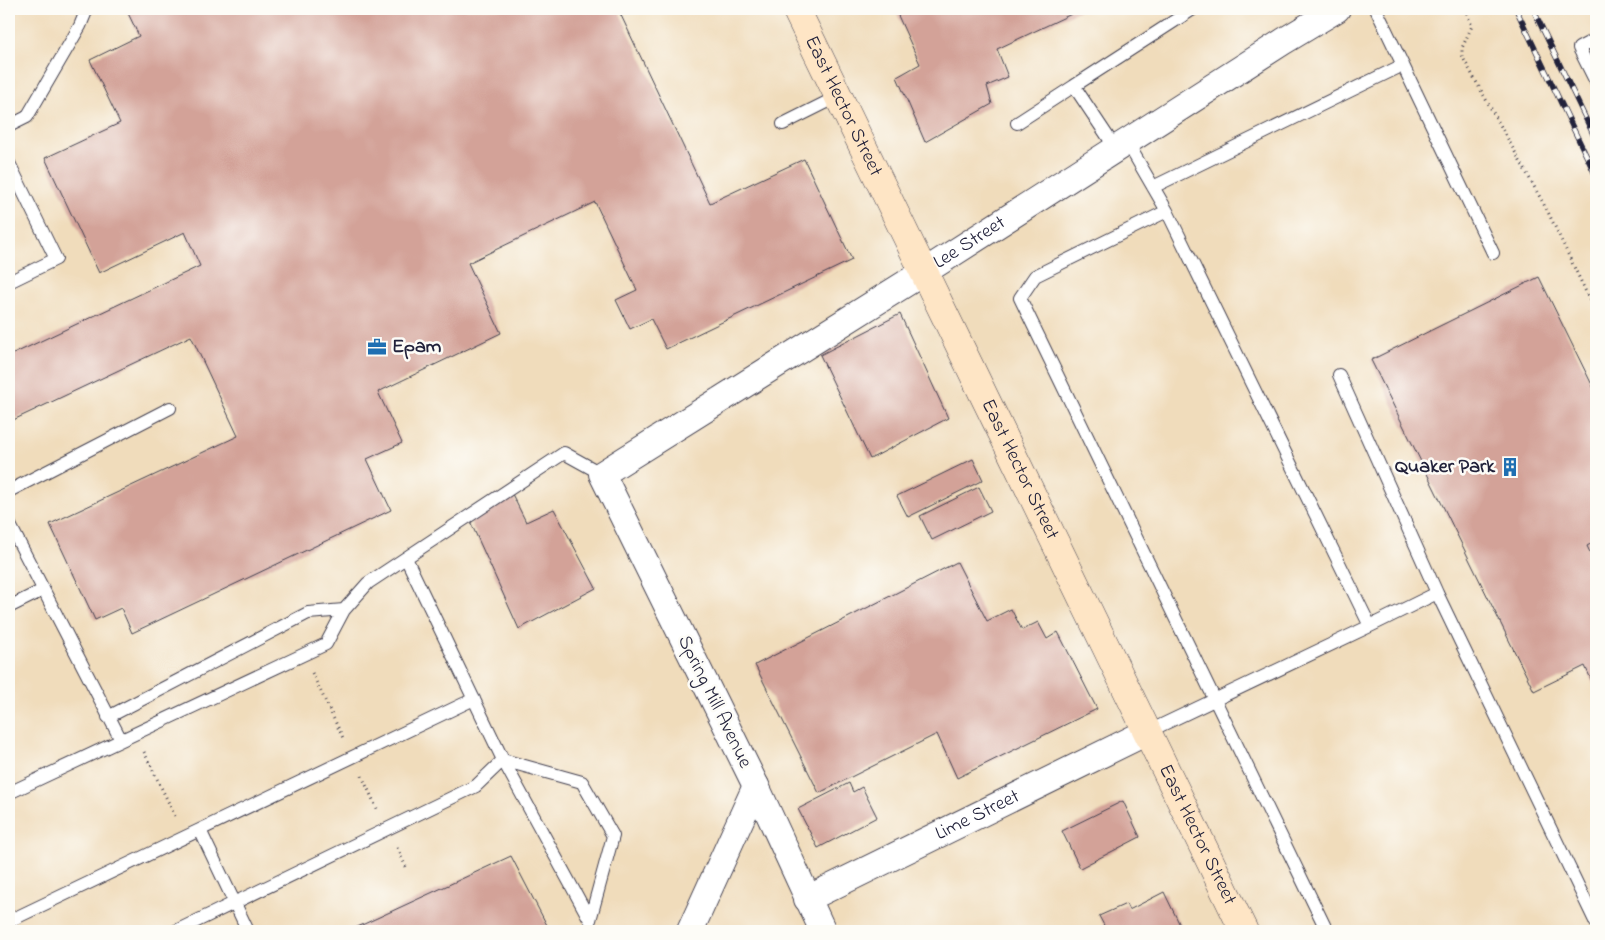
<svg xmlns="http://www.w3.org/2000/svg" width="1605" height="940" font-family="'Indie Flower',sans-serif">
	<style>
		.building { fill: #d3a298 }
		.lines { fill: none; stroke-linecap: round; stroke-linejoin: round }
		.service-casing { stroke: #413e4e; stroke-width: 14 }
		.minor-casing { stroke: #413e4e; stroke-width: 28 }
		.secondary-casing { stroke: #413e4e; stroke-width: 29 }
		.path { stroke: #413e4e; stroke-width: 3; stroke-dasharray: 1 4; stroke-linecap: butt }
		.service { stroke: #fff; stroke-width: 12 }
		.minor { stroke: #fff; stroke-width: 26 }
		.secondary { stroke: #fee5c5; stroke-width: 28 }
		.rail-casing { stroke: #22223b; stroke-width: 5.5 }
		.rail { stroke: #fdfcf7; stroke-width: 4; stroke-dasharray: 11; stroke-linecap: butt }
		.labels { text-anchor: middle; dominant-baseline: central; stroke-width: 5; stroke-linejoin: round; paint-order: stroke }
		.street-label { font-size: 20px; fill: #22223b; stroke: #fdfcf7 }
		.poi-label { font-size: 20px; font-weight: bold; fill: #22223b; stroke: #fdfcf7; text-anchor: start }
	</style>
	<rect width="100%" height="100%" fill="#fdfcf7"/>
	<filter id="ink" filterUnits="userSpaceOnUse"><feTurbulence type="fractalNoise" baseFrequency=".02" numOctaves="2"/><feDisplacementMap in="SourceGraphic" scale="10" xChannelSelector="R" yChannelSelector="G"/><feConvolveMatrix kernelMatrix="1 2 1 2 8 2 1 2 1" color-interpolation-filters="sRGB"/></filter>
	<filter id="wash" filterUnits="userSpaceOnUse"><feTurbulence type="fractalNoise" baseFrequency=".0096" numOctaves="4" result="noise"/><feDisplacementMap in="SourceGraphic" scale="20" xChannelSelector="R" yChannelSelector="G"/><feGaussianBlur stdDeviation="1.12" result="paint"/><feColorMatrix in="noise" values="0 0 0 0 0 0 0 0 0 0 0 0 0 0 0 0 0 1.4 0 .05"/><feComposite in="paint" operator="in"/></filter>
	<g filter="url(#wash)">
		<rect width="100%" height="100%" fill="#f0dcbb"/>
		<g id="blocks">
			<path class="building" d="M126,9H618L710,203L804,159L852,260L666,349L651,319L630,329L616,300L637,290L595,202L468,263L501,333L378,392L402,443L367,459L391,510L132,633L121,608L95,620L50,524L238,436L191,336L9,422V356L200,266L185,232L99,273L45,158L120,123L90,60L139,36Z
				M895,9H1082L997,49L1008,77L987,86L992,104L925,142L897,77L920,64Z
				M1539,277L1596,393V541L1587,546L1596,565V690L1585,666L1534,691L1371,360Z
				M900,314L948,418L870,459L820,355Z
				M973,459L983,480L908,517L897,496Z
				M979,487L991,511L932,540L920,516Z
				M512,494L526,522L554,509L596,588L519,629L470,521Z
				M957,562L987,621L1011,609L1022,630L1038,622L1047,639L1058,632L1097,709L957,778L937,734L819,793L755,665Z
				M849,783L853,792L862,787L877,817L818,848L798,809Z
				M1123,801L1140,837L1080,868L1062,831Z
				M511,856L550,931H349Z
				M1164,892L1180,925L1167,931H1107L1099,916L1126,904L1129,910Z"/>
		</g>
	</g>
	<g filter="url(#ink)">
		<use href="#blocks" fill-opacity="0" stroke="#413e4e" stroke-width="1"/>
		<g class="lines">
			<g class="service-casing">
				<path id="service" d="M1376,9L1493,253
					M1596,39L1579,48L1596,82
					M1074,86L1193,9
					M1017,123L1074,86L1116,149
					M783,124L839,96
					M9,126L27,117L80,26L87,9
					M1127,142L1167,211L1035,276L1020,298L1327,931
					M9,163L56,259L9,282
					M1153,187L1403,65
					M1167,211L1370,626
					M1339,375L1437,593L1596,923
					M9,491L170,408
					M9,523L121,740
					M9,607L43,590
					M108,717L308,613L344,610
					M1147,732L1370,626L1437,593
					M503,760L582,782L613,836L590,920Z
					M9,793L326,644L344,610L368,583L564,453L602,474
					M200,830L248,931
					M9,921L474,699
					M176,931L476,786L503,760L406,558"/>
			</g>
			<g class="minor-casing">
				<g id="minor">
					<path id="s1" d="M807,899L1147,732"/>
					<path d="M690,931L756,786"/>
					<path id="s2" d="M823,931L756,786L602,474L924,272L1284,41L1337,9"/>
				</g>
			</g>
			<g class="secondary-casing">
				<g id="secondary">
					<path id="s3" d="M796,9L1244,931"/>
				</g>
			</g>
			<path class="path" d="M1465,9L1472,26L1462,48V56L1547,210L1596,313
				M312,673L344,740
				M144,752L176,818
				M362,776L378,811
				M397,848L407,869"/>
			<use href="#service" class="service"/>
			<use href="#minor" class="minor"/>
			<use href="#secondary" class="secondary"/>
			<g class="rail-casing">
				<path id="rail" d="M1516,9L1596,176
					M1533,9L1596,140"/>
			</g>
			<use href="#rail" class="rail"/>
		</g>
	</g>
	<defs>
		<g id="office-bare" transform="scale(1.5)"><path d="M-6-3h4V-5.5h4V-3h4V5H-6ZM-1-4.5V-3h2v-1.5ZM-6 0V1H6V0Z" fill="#1f6fb2" stroke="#fdfcf7" stroke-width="2.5" paint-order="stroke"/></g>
		<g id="building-bare" transform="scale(1.5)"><path d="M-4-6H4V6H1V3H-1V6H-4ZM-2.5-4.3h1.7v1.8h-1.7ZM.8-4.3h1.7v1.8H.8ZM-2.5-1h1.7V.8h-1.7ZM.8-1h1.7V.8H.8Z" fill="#1f6fb2" stroke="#fdfcf7" stroke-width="2.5" paint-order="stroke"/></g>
	</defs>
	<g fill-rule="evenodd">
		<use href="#office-bare" x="377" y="347"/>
		<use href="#building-bare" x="1510" y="467"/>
	</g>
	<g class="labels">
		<g class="street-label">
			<text stroke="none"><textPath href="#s3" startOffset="108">East Hector Street</textPath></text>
			<text stroke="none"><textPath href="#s2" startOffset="942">Lee Street</textPath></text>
			<text stroke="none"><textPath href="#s3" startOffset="512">East Hector Street</textPath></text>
			<text transform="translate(714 702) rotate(64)">Spring Mill Avenue</text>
			<text stroke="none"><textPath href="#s1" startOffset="190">Lime Street</textPath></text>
			<text stroke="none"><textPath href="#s3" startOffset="918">East Hector Street</textPath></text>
		</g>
		<g class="poi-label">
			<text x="392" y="347">Epam</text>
			<text x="1495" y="467" text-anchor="end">Quaker Park</text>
		</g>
	</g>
	<rect width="1605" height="940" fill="none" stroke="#fdfcf7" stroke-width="30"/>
</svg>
